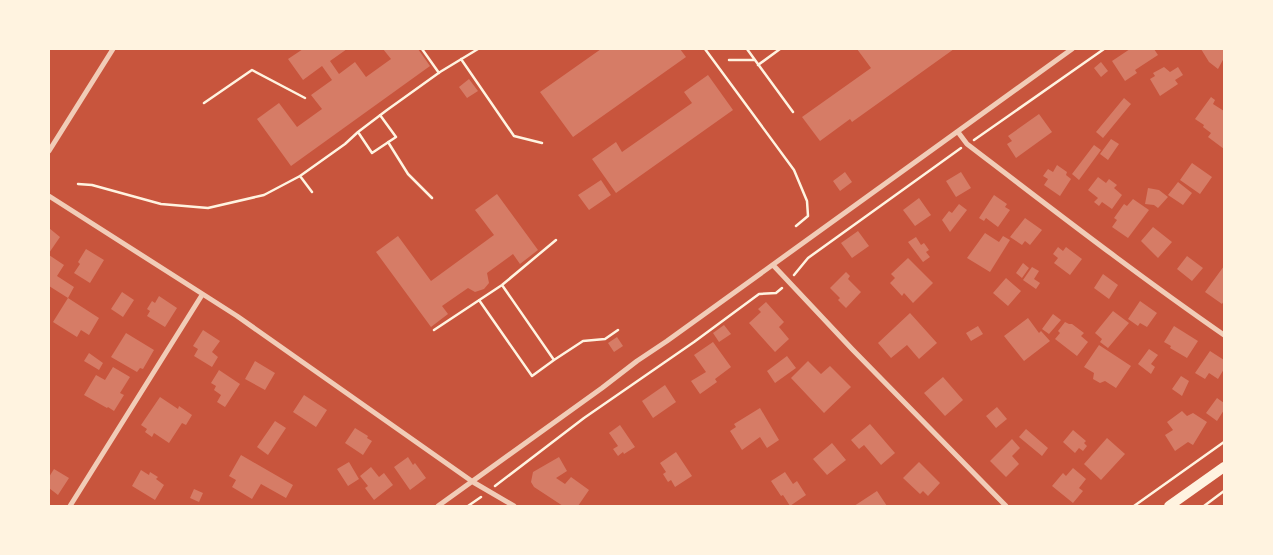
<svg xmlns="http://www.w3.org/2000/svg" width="1273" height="555" font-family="'Space Grotesk',sans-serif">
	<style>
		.building { fill: #d67c66 }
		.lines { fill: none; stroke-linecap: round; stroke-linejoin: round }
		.path { stroke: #fff3e0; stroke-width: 2.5 }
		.minor { stroke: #f1ccb7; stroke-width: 5 }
		.secondary { stroke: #fff3e0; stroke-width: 10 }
	</style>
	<rect width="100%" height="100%" fill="#c8553d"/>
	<path class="building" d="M303,49H347L330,61L339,74L355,62L366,77L391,59L383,49H418L430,66L291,166L257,119L279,103L297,127L322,109L311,95L332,80L322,66L303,80L288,59Z
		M601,49H680L686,57L573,137L540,92Z
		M857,49H954L852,122L850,119L820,141L802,117L871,68Z
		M1130,49H1154L1158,55L1135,70L1137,73L1125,81L1112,61Z
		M1201,49H1224V58L1218,69L1209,62Z
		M1101,62L1108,71L1101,77L1094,68Z
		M1164,67L1170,72L1178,67L1183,75L1175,80L1178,84L1160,96L1150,79L1155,76L1153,73Z
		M708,75L733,110L616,193L592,159L616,142L622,152L692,103L684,92Z
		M469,79L478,91L467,98L459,87Z
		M1211,97L1215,100L1213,104L1224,111V149L1208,137L1211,133L1203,127L1204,125L1195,119Z
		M1124,98L1131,104L1103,138L1096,132Z
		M1039,114L1052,132L1016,158L1007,144L1012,141L1008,136Z
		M1111,139L1119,144L1108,160L1100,154Z
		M1094,145L1101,150L1079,180L1072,174Z
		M1192,163L1212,177L1200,194L1180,180Z
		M1057,165L1067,172L1066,175L1071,179L1060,196L1044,185L1048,179L1043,176L1048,169L1053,172Z
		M845,172L852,182L840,191L833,181Z
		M961,172L971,188L956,197L946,181Z
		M1098,177L1106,183L1109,179L1117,185L1114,188L1122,195L1112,209L1102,202L1099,206L1094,202L1098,198L1088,190Z
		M601,180L611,195L589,210L578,195Z
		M1178,182L1192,193L1183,205L1168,195Z
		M1148,188L1159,190L1168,197L1158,208L1154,205L1145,204Z
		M497,194L538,250L520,264L513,254L487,273L489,283L484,289L475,292L468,288L442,306L448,314L431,327L376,252L398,236L431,281L494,235L475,210Z
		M994,195L1007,204L1005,207L1010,210L998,227L986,218L984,221L979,218Z
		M919,198L931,215L915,226L903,210Z
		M1133,199L1149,210L1128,238L1112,227L1117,220L1114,218L1124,204L1127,206Z
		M959,204L967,210L950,232L942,220L949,211L952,213Z
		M1025,218L1042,230L1030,245L1025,241L1022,245L1010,237Z
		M1153,227L1172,242L1158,258L1141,241Z
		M49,228L60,237L49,253Z
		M858,231L869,246L852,258L841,243Z
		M985,233L999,242L1003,236L1010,240L990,272L967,258Z
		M916,237L921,245L924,243L929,250L926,252L930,257L923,262L908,242Z
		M1058,247L1063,251L1066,247L1082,259L1070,275L1054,263L1058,258L1053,254Z
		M86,249L104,260L90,283L74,273L80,264L78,262Z
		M49,255L64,265L57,276L74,287L68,298L49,286Z
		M1187,256L1203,268L1192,281L1177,269Z
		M908,258L933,283L913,303L904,293L902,296L890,283L895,278L891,274Z
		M1023,263L1029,268L1022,278L1016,273Z
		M1224,266V301L1222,304L1205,292Z
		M1032,267L1039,271L1034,279L1040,283L1036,289L1023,280Z
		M846,272L850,276L848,279L861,292L846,308L838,300L840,298L830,288Z
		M1103,274L1118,285L1109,299L1094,288Z
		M1006,278L1021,291L1008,306L993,293Z
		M122,292L134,300L123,317L111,309Z
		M159,296L177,308L165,327L147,316L150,311L147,309L152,301L155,303Z
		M68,298L99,318L89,335L81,330L77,337L53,322Z
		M1140,301L1157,313L1147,327L1140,323L1138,326L1128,319Z
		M766,302L784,322L779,327L789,339L775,352L749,323L761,312L758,309Z
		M1113,311L1129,323L1108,348L1100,342L1102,339L1095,333Z
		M910,313L937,343L919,359L907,345L891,358L878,343Z
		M1053,314L1061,320L1049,334L1042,329Z
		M1028,318L1039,333L1041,331L1050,341L1024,361L1004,336Z
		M1065,322L1069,324H1072L1084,333L1081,336L1088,342L1077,356L1055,339L1060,333L1058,331Z
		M724,325L731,334L719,342L713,333Z
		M978,326L983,334L971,341L966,333Z
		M1174,326L1198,341L1187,358L1170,348L1171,346L1164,342Z
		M203,330L220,341L212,352L218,357L212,367L194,356L198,349L193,346Z
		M126,333L154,350L143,369L140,368L137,372L111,357Z
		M617,337L623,346L614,352L608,343Z
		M713,342L731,367L715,379L717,382L700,394L691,381L706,372L694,355Z
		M1099,345L1131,366L1116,388L1105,381L1100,383L1093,379L1094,373L1084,367Z
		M1149,349L1158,355L1151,364L1155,367L1151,374L1138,364Z
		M1210,351L1224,360V369L1218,379L1209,373L1205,379L1195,373Z
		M89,353L103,363L99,370L84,361Z
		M787,356L796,368L775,383L767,371Z
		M255,361L275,373L265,390L245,379Z
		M808,361L821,374L830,366L851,387L824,413L791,378Z
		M113,367L130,377L120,393L124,395L114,411L108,407L107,408L84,395L96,375L105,380Z
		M219,370L240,384L225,407L217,402L221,395L214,390L216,386L211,383Z
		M1181,376L1189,381L1182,396L1172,389Z
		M943,377L963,400L945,416L924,393Z
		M665,385L676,402L653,418L642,401Z
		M304,395L327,410L316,427L293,412Z
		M160,397L178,409L179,406L192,415L186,425L182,423L169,443L154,433L152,437L145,432L147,429L141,425Z
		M1217,398L1224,403V410L1217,421L1206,413Z
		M997,407L1007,419L996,428L986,416Z
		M760,408L779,440L767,448L760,437L742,450L730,431L736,427L734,424Z
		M1182,411L1187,416L1193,413L1207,422L1193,445L1188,442L1175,451L1165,435L1173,430L1167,422Z
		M275,421L286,428L268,455L257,447Z
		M870,424L895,453L881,465L864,445L859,449L851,440Z
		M620,425L635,447L624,454L623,452L618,456L613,449L618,446L609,433Z
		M355,428L368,436L367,438L372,441L363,455L345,443Z
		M1026,429L1048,448L1042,456L1019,437Z
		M1073,430L1086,441L1084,443L1087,446L1083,451L1079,448L1075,453L1063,442Z
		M1107,438L1125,454L1101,480L1084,464Z
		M1012,439L1020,448L1012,456L1019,464L1006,477L990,461Z
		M832,443L846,460L827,475L813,459Z
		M676,452L692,476L675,487L671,480L668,482L663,474L666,472L660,463Z
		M241,455L293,485L286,498L261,484L252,499L232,487L236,480L229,476Z
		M408,457L413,465L415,463L426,478L410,490L394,467Z
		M559,457L567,471L556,478L565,484L571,477L589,490L578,506H563L534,487L531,482L533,472Z
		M349,462L359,479L348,486L337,469Z
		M919,462L940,483L928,496L923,491L920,494L903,478Z
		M371,467L379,477L384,473L393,485L374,500L365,488L368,486L360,476Z
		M1073,468L1086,479L1079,488L1083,491L1073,503L1052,486L1063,473L1066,476Z
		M54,469L69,478L58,495L49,488V477Z
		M141,470L149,475L150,472L158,477L156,479L164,485L155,500L132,486Z
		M785,472L793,484L797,481L806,495L790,506L783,495L781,496L771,481Z
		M194,489L203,493L199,502L190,498Z
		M877,491L887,506H854Z"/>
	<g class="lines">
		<path class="path" d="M422,49L439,73
			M705,49L794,170L807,201L808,216L796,226
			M747,49L793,112
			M461,59L514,136L542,143
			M729,60H755
			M758,65L780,49
			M204,103L252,70L305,98
			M358,132L372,153L396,137L380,115
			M974,140L1104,49
			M388,142L408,174L432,198
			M300,176L312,192
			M78,184L92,185L161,204L208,208L264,195L300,176L345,144L358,132L387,110L440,72L478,49
			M794,275L808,258L961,148
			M479,300L532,376L554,360L502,285
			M434,330L502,285L556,240
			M554,360L583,341L605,339L618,330
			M495,486L584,418L694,342L759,294L776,293L782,288
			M468,506L481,497
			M1134,506L1224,442
			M1204,506L1224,491"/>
		<path class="minor" d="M958,132L967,144C1052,209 1136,274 1224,335
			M49,151L113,49
			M49,196L237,316L473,482L514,506
			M773,265L852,349L1006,506
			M70,506L202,295
			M438,506L602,388L637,361L667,341L1072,49"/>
		<path class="secondary" d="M1169,506L1224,467"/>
	</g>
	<rect width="1273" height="555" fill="none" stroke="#fff3e0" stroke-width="100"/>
</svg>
